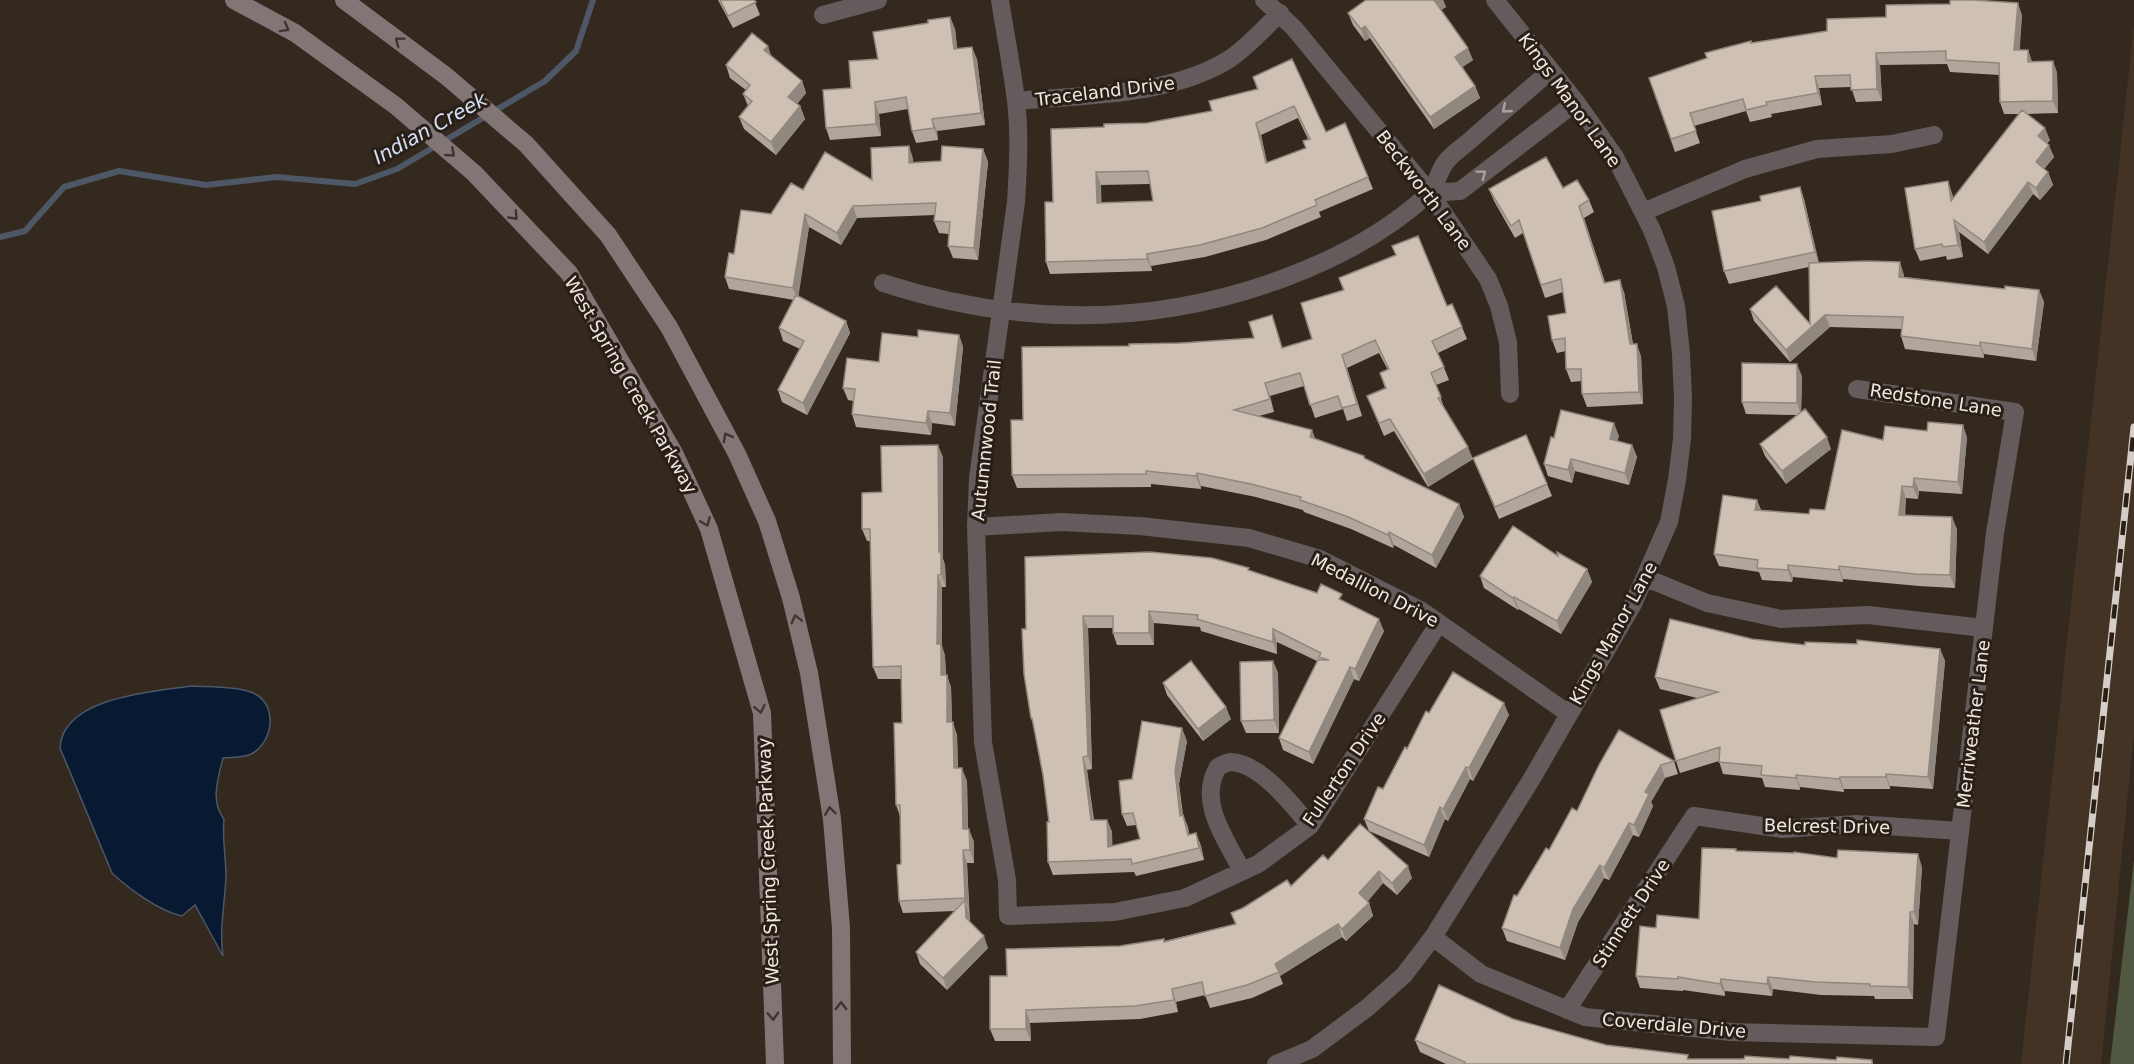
<svg xmlns="http://www.w3.org/2000/svg" width="2134" height="1064" font-family="'DejaVu Sans',sans-serif">
	<style>
		.built { fill: #433325 }
		.green { fill: #505841 }
		.water { fill: #081932; stroke: #4d5766; stroke-width: 1.5 }
		.lines { fill: none; stroke-linecap: round; stroke-linejoin: round }
		.stream { stroke: #4d5766; stroke-width: 6 }
		.street { stroke: #635b5c; stroke-width: 18 }
		.secondary { stroke: #827576; stroke-width: 18 }
		.rail-casing { stroke: #d5cdc6; stroke-width: 7 }
		.rail { stroke: #2a1f16; stroke-width: 4.5; stroke-dasharray: 14; stroke-linecap: butt }
		.wall { fill: #b1a69b; fill-rule: evenodd }
		.shaded-wall { fill: #90877e }
		.building { fill: #cec1b4; stroke: #90877e; stroke-width: 1.5; fill-rule: evenodd }
		.oneway { stroke: #40342e }
		.oneway2 { stroke: #a9a29e }
		.labels { text-anchor: middle; dominant-baseline: central; stroke-width: 6; stroke-linejoin: round; paint-order: stroke }
		.street-label { font-size: 18px; fill: #efe8e1; stroke: #2a1f16 }
		.water-label { font-size: 20px; font-style: italic; fill: #d2e1f7; stroke: #2a1f16 }
	</style>
	<rect width="100%" height="100%" fill="#34291f"/>
	<path class="built" d="M2134,25V732L2101,1064H2021Z"/>
	<path class="green" d="M2134,860V1064H2110Z"/>
	<path class="water" d="M192,686C209,687 243,686 257,695C278,708 272,744 251,754C244,758 232,757 223,758C218,778 210,802 224,819C222,838 226,857 226,876C225,903 219,929 223,956L195,905L182,916C159,911 129,889 112,873L60,748C62,697 155,691 192,686Z"/>
	<g class="lines">
		<path class="stream" d="M0,237L25,231L64,187L119,171L206,185L277,177L355,184L397,169L545,81L576,51L593,0"/>
		<path class="street" d="M1000,0C1005,33 1012,67 1016,101C1020,134 1018,168 1016,202L978,478L976,527L983,742L1007,880L1008,916L1115,912L1185,898L1258,864L1310,826L1439,623
			M1264,0L1294,28L1430,193L1488,279L1499,306L1508,342L1510,394
			M823,15L878,0
			M1016,101C1084,95 1169,96 1228,60C1248,47 1263,29 1280,13
			M1430,193L1460,191L1576,102
			M1643,212L1745,169L1817,149L1892,144L1934,135
			M883,283C1019,327 1154,327 1287,277C1337,258 1388,231 1427,195C1436,187 1438,173 1445,163C1452,153 1466,145 1475,136C1500,114 1525,93 1550,71
			M976,527L1061,522L1140,526L1249,538L1320,559L1422,611L1569,714
			M1646,578L1707,603L1781,619L1868,615L1984,628
			M1242,871C1226,839 1197,802 1218,767C1222,765 1227,762 1231,762C1260,763 1293,805 1310,826
			M1433,937L1481,974L1585,1017L1731,1032L1936,1037L1995,533L2015,412L1857,389
			M1567,1010L1694,816L1782,829L1856,824L1960,831
			M1276,1064L1312,1049L1367,1008L1404,975L1433,937L1531,780L1633,604L1669,522L1677,480L1682,439L1683,398L1681,354L1676,306L1666,267L1652,230L1615,157L1576,102L1495,0"/>
		<path class="secondary" d="M234,0L295,33L396,106L474,173L569,273L674,453L709,529L762,713L775,1064
			M344,0L446,76L526,144L608,235L669,327L737,454L767,521L791,598L809,673L832,819L841,928L842,1064"/>
		<g class="rail-casing">
			<path id="rail" d="M2066,1064L2134,427"/>
		</g>
		<use href="#rail" class="rail"/>
	</g>
	<path class="wall" d="M718,0H754L760,15L733,28Z
		M1366,0H1443L1446,7L1441,10L1473,60L1462,67L1475,86L1480,98L1434,129L1370,38L1365,41L1353,25L1348,13Z
		M2022,15L2019,50H2028L2032,62L2053,61L2057,73L2058,113L2027,114L2050,140L2047,143L2054,157L2044,169L2048,172L2053,185L2040,200L2033,194L1988,254L1959,232L1963,257L1947,260L1946,256L1920,261L1915,249L1952,193L1953,198L2019,114H2004L2000,102L1999,75L1950,72L1947,64L1880,65L1882,101L1856,102L1851,87L1819,88L1822,105L1771,114L1772,117L1750,122L1746,111L1694,126L1700,143L1675,152L1649,78L1752,43Z
		M950,17L955,29L957,49L977,59L985,125L937,131L938,140L916,143L912,131L908,109L879,114L881,136L830,140L826,128L851,88L878,59L928,23Z
		M771,56L802,81L806,93L797,104L800,106L805,119L776,155L744,129L739,117L748,106L743,94L746,90L730,78L726,65Z
		M1292,59L1326,132L1368,177L1373,189L1319,212L1321,217L1266,240L1205,257L1151,266L1152,271L1050,274L1046,262L1053,202L1104,127L1147,123L1212,111L1257,89L1253,77ZM1298,118L1308,139L1306,148L1267,163L1261,135ZM1150,184L1153,201L1101,203V185Z
		M983,149L988,162L978,260L953,258L948,246L949,234L939,233L934,221L935,215L857,218L841,245L809,227L798,296L846,321L850,333L807,415L782,402L778,390L800,349L783,341L779,328L794,300L729,289L725,277L734,254L771,214L803,190L872,180L913,158V162L941,161Z
		M1800,187L1804,199L1819,263L1904,275V277L2005,289L2039,290L2044,302L2036,361L1984,354V358L1905,349L1901,336L1902,329L1830,327L1790,362L1754,321L1750,309L1810,324L1809,267L1729,284L1724,271L1761,201Z
		M1563,188L1589,200L1594,212L1584,218L1605,282L1624,292L1633,344L1641,356L1643,404L1587,407L1582,394V381L1571,382L1566,369V351L1557,353L1552,340L1566,313L1563,292L1545,298L1523,233L1515,238L1494,201L1489,189Z
		M1339,278L1447,306L1462,327L1467,339L1438,353L1449,380L1436,385L1445,410L1473,459L1428,487L1394,431L1384,436L1367,396L1385,388L1380,373L1388,370L1379,353L1347,368L1362,416L1347,421L1343,409L1315,418L1304,386L1270,396L1274,412L1259,416L1315,439L1364,456L1365,459L1459,504L1464,517L1436,568L1394,545L1393,548L1351,529L1304,512L1303,510L1256,497L1201,486V489L1151,484V487L1017,488L1012,475L1023,420L1129,346L1254,338L1272,315L1282,348L1312,339L1343,290Z
		M959,335L963,347L955,426L932,423L931,435L856,427L852,414L853,401L848,400L843,388L879,362L918,337Z
		M1802,376L1801,412L1831,449L1786,484L1765,456L1760,444L1797,415L1746,414L1742,402Z
		M1619,436L1617,441L1632,445L1637,457L1629,485L1575,471L1572,483L1548,476L1544,464L1554,438Z
		M1967,437L1962,494L1919,491L1918,499L1906,498L1905,516L1957,529L1955,588L1919,586L1843,579V582L1793,577L1792,582L1762,580L1759,572L1719,566L1714,554L1757,500L1761,510L1809,514L1825,510L1883,440Z
		M943,457V559L945,565L946,587H942V646L945,656L946,675L951,687L952,722L957,735L958,768L967,781L968,829L974,842V863H967L970,922L988,948L947,990L920,964L916,952L955,911L903,913L899,901L901,864L900,816L896,805L902,723V679H878L873,667L870,541H867L862,529L882,492Z
		M1473,458L1547,484L1552,496L1499,519Z
		M1558,555L1587,569L1592,582L1561,634L1519,609L1518,610L1484,588L1480,576Z
		M1250,571L1344,601L1384,631L1359,681L1354,679L1313,764L1283,750L1279,738L1317,661L1277,642V654L1201,631L1200,627L1154,623V645H1117L1113,633V628H1088L1092,769L1087,770L1094,820H1107L1112,832V846L1140,839L1136,825L1127,826L1122,814L1132,779L1187,741L1179,784L1183,815L1188,827L1189,835L1196,833L1201,846L1204,860L1136,876L1134,872L1053,875L1048,862L1049,822L1043,775L1035,730L1031,718L1026,629Z
		M1752,639L1805,645L1940,649L1945,661L1933,789L1890,786V789H1844V792L1800,787V790L1765,787L1762,778L1723,774L1719,761L1680,773L1676,761L1697,698L1660,689L1655,677Z
		M1273,661L1278,673L1279,733H1246L1241,721Z
		M1163,683L1231,719L1203,741L1167,695Z
		M1429,713L1509,715L1473,781L1470,779L1448,821L1445,819L1429,857L1369,831L1364,819Z
		M1674,761L1678,774L1665,778L1651,802L1653,806L1639,837L1633,835L1609,880L1604,878L1578,922L1565,960L1507,941L1502,928L1517,896L1577,811L1599,765Z
		M1737,851L1837,858L1922,867L1918,925L1914,924L1913,999H1875L1874,996L1821,995L1773,989L1772,996L1725,991V996L1683,990V991L1640,988L1636,976L1656,928L1699,919Z
		M1328,860L1412,878L1397,895L1383,883L1367,902L1369,903L1373,916L1346,941L1342,937L1280,976L1283,984L1252,998L1210,1008L1205,995L1176,1002L1178,1012L1140,1019L1030,1023L1031,1041H995L990,1029L1007,976L1120,946L1164,941L1235,924L1231,913L1291,886Z
		M1513,1019L1606,1045L1689,1059L1872,1060L1873,1064H1446L1420,1052L1415,1040Z"/>
	<path class="shaded-wall" d="M1434,0H1443L1446,7L1438,12Z
		M2018,3L2022,15L2019,62L2014,50Z
		M950,17L955,29L959,62L954,49Z
		M1365,26L1370,38L1365,41L1361,29Z
		M768,46L772,58L764,50Z
		M972,47L977,59L985,125L981,113Z
		M1468,48L1473,60L1460,69L1455,57Z
		M2028,50L2032,62H2028Z
		M1876,53L1880,65L1882,101L1877,89Z
		M2053,61L2057,73L2058,113L2053,101Z
		M1815,76L1819,88L1822,105L1818,93Z
		M802,81L806,93L793,109L788,97Z
		M1475,86L1480,98L1434,129L1430,117Z
		M875,102L879,114L881,136L876,124Z
		M800,106L805,119L776,155L771,142Z
		M932,119L937,131L938,140L934,128Z
		M1256,123L1261,135L1270,176L1266,163Z
		M2045,128L2050,140L2043,149L2038,136Z
		M2049,145L2054,157L2040,174L2036,162Z
		M909,146L913,158L914,175L909,163Z
		M983,149L988,162L978,260L974,248Z
		M1096,172L1101,185L1102,215L1097,203Z
		M2048,172L2053,185L2040,200L2036,188Z
		M1948,181L1952,193L1955,213L1951,201Z
		M2028,182L2033,194L1988,254L1984,242Z
		M1800,187L1804,199L1819,265L1815,252Z
		M853,206L857,218L841,245L837,233Z
		M805,214L809,227L798,300L793,288Z
		M1954,220L1959,232L1963,257L1958,245Z
		M1147,254L1151,266L1152,271L1147,259Z
		M1900,262L1904,275V289L1899,277Z
		M1620,280L1624,292L1635,357L1630,344Z
		M2039,290L2044,302L2036,361L2032,349Z
		M1825,315L1830,327L1790,362L1786,350Z
		M846,321L850,333L807,415L803,403Z
		M959,335L963,347L955,426L950,413Z
		M1980,342L1984,354V358L1980,346Z
		M1637,344L1641,356L1643,404L1639,392Z
		M1342,355L1347,368L1362,416L1357,404Z
		M1797,364L1802,376L1801,415L1797,403Z
		M928,411L932,423L931,435L926,423Z
		M1614,423L1619,436L1614,452L1610,439Z
		M1963,425L1967,437L1962,494L1958,482Z
		M1312,430L1317,443L1310,437Z
		M1827,437L1831,449L1786,484L1782,471Z
		M938,445L943,457V559L945,565L946,587L941,574L939,552Z
		M1632,445L1637,457L1629,485L1625,473Z
		M1468,447L1473,459L1428,487L1424,474Z
		M1571,459L1575,471L1572,483L1568,470Z
		M1197,473L1201,486V489L1196,476Z
		M1914,478L1919,491L1918,499L1913,487Z
		M1902,486L1906,498L1903,528L1899,515Z
		M1757,500L1761,512L1755,510Z
		M1459,504L1464,517L1436,568L1432,555Z
		M1952,517L1957,529L1955,588L1950,575Z
		M1389,532L1394,545L1393,548L1388,535Z
		M1788,565L1793,577L1792,582L1788,570Z
		M1839,566L1843,579V582L1839,570Z
		M1587,569L1592,582L1561,634L1557,621Z
		M938,575L942,587V646L945,656L946,687L941,675L937,644Z
		M1514,597L1519,609L1518,610L1513,598Z
		M1149,611L1154,623V645L1149,633Z
		M1083,616L1088,628L1092,769L1088,756Z
		M1379,619L1384,631L1359,681L1355,669Z
		M1273,629L1277,642V654L1273,642Z
		M1940,649L1945,661L1933,789L1928,777Z
		M1273,661L1278,673L1279,733L1274,720Z
		M1350,667L1354,679L1313,764L1309,752Z
		M947,675L951,687L952,735L947,722Z
		M1504,703L1509,715L1473,781L1469,768Z
		M1226,707L1231,719L1203,741L1198,729Z
		M953,722L957,735L958,781L954,768Z
		M1182,728L1187,741L1179,784L1184,828L1180,816L1175,771Z
		M1083,757L1087,770L1095,833L1091,820Z
		M1661,765L1665,778L1651,802L1653,806L1639,837L1634,825L1645,792Z
		M1466,767L1470,779L1448,821L1443,809Z
		M962,768L967,781L968,842L963,829Z
		M1886,774L1890,786V789L1886,777Z
		M1796,775L1800,787V790L1796,778Z
		M1840,777L1844,789V792L1839,779Z
		M1440,807L1445,819L1429,857L1424,845Z
		M1183,815L1188,827L1192,848L1188,835Z
		M1107,820L1112,832L1113,859L1108,847Z
		M1629,823L1633,835L1609,880L1604,868Z
		M969,829L974,842V863L970,850Z
		M1196,833L1201,846L1204,860L1199,848Z
		M963,850L967,863L969,910L965,898Z
		M1918,854L1922,867L1918,925L1914,912Z
		M1600,865L1604,878L1578,922L1565,960L1560,948L1573,909Z
		M1408,866L1412,878L1397,895L1392,883Z
		M1379,871L1383,883L1364,906L1359,893Z
		M965,900L969,913L970,930L966,918Z
		M1369,903L1373,916L1346,941L1342,929Z
		M1910,912L1914,924L1913,999L1908,987Z
		M1338,924L1342,937L1280,976L1275,964Z
		M984,936L988,948L947,990L943,978Z
		M1768,977L1773,989L1772,996L1767,984Z
		M1721,979L1725,991V996L1720,984Z
		M1172,989L1176,1002L1178,1012L1174,1000Z
		M1026,1010L1030,1023L1031,1041L1026,1029Z"/>
	<path class="building" d="M720,0H754L756,2L728,16Z
		M1366,0H1434L1468,48L1455,57L1475,86L1430,117L1365,26L1361,29L1348,13Z
		M1950,0H1973L2018,3L2014,50H2028V62L2053,61V101L2000,102L1999,63L1946,60V51L1876,53L1877,89L1851,90L1850,75L1815,76L1818,93L1766,102L1767,105L1746,110L1743,99L1690,113L1696,131L1671,139L1649,78L1707,58L1705,53L1751,41V43L1827,31V19L1886,17V5L1950,4Z
		M950,17L954,49L972,47L981,113L932,119L934,128L912,131L906,97L875,102L876,124L826,128L823,90L851,88L849,61L878,59L873,32L928,23V20Z
		M752,33L768,46L764,50L802,81L788,97L800,106L771,142L739,117L752,101L743,94L750,85L726,65Z
		M1292,59L1326,132L1345,123L1368,177L1315,200L1317,205L1262,228L1200,245L1147,254V259L1046,262L1045,202H1053L1051,129L1104,127V124L1147,123L1212,111L1209,101L1258,89L1253,77ZM1294,106L1310,139L1303,141L1306,148L1266,163L1256,123ZM1148,171L1153,201L1097,203L1096,172Z
		M2022,110L2045,128L2038,136L2049,145L2036,162L2048,172L2036,188L2028,182L1984,242L1954,220L1958,245L1943,247L1942,244L1915,249L1905,188L1948,181L1951,201Z
		M909,146V163L941,161L942,146L983,149L974,248L948,246L950,222L934,221L936,203L853,206L837,233L805,214L793,288L725,277L729,253L734,254L741,210L771,214L791,183L803,190L825,152L872,180L871,148Z
		M1546,157L1563,188L1577,180L1589,200L1579,206L1604,283L1620,280L1630,344H1637L1639,392L1582,394L1581,369H1566L1565,338L1552,340L1548,316L1566,313L1561,279L1541,285L1519,220L1511,226L1489,189Z
		M1800,187L1815,252L1724,271L1712,211L1761,201L1760,196Z
		M1418,236L1447,306L1452,304L1462,327L1432,341L1444,367L1431,373L1441,397L1438,398L1468,447L1424,474L1390,419L1379,423L1367,396L1386,388L1380,373L1389,369L1375,340L1342,355L1357,404L1342,408L1338,396L1310,405L1300,373L1265,383L1270,399L1234,410L1312,430L1310,437L1364,456V458L1459,504L1432,555L1389,532L1388,535L1346,516L1300,500L1301,497L1251,484L1197,473L1196,476L1146,471V474L1012,475L1011,420H1023L1022,347L1129,346V344L1182,343L1254,338L1249,322L1272,315L1282,348L1312,339L1301,303L1344,290L1339,278L1396,255L1392,246Z
		M1866,261L1900,262L1899,277L2005,289V286L2039,290L2032,349L1980,342V346L1901,336L1903,317L1825,315L1786,350L1750,309L1776,286L1810,324L1809,263Z
		M796,295L846,321L803,403L778,390L804,341L779,328Z
		M918,330L959,335L950,413L928,411L926,423L852,414L855,389L843,388L847,358L879,362L882,333L918,337Z
		M1742,363L1797,364V403L1742,402Z
		M1805,409L1827,437L1782,471L1760,444Z
		M1561,410L1614,423L1610,439L1632,445L1625,473L1571,459L1568,470L1544,464L1551,437L1554,438Z
		M1928,422L1963,425L1958,482L1914,478L1913,487L1902,486L1899,515L1952,517L1950,575L1915,574L1839,566V570L1788,565V570L1757,568L1758,560L1714,554L1723,495L1757,500L1755,510L1809,514L1810,509L1825,510L1842,430L1883,440L1885,426L1927,431Z
		M1526,435L1547,484L1495,507L1473,458Z
		M938,445L939,552H941V574L938,575L937,644H941V675H947V722H953L954,768H962L963,829H969L970,850H963L965,898L899,901L897,865L901,864L900,805H896L894,723H902L901,666L873,667L870,529H862V493L882,492L881,446Z
		M1513,526L1558,556L1557,552L1587,569L1557,621L1514,597L1513,598L1480,576Z
		M1150,552L1212,558L1249,568L1248,570L1317,593L1321,584L1342,594L1339,599L1379,619L1355,669L1350,667L1309,752L1279,738L1318,660H1329L1319,657L1321,653L1273,629V642L1197,619L1198,615L1149,611V633H1113V616H1083L1088,756L1083,757L1091,820H1107L1108,847L1140,839L1133,813L1122,814L1119,781L1132,779L1142,721L1182,728L1175,771L1180,816L1183,815L1188,835L1196,833L1199,848L1132,864L1131,859L1048,862L1047,822H1049L1043,775L1032,718H1031L1024,674L1022,629H1026L1025,557Z
		M1670,619L1752,639L1805,645V642L1857,644V640L1940,649L1928,777L1886,774V777H1840L1839,779L1796,775V778L1761,775L1762,766L1719,762L1720,747L1676,761L1660,710L1718,692L1655,677Z
		M1191,661L1226,707L1198,729L1163,683Z
		M1273,661L1274,720L1241,721L1240,662Z
		M1453,672L1504,703L1469,768L1466,767L1443,809L1440,807L1424,845L1364,819L1378,787L1383,789L1405,747L1407,749L1426,711L1429,713Z
		M1619,730L1674,761L1661,765L1645,792L1649,794L1634,825L1629,823L1604,868L1600,865L1573,909L1560,948L1502,928L1514,895L1517,896L1546,848L1549,850L1572,808L1577,811L1599,765Z
		M1360,824L1408,866L1392,883L1379,871L1359,893L1369,903L1342,929L1338,924L1275,964L1279,972L1247,985L1205,996L1202,982L1172,989L1174,1000L1135,1006L1026,1010V1029H990V976H1007L1006,949L1120,946L1164,939V942L1236,924L1231,913L1243,908L1287,880L1291,886L1323,855L1328,860Z
		M1702,848L1736,849V851L1794,853V852L1837,858L1838,850L1918,854L1914,912H1910L1908,987L1870,986V984L1816,982L1768,977L1767,984L1721,979L1720,984L1678,977V979L1636,976L1640,926L1656,928L1657,915L1699,919Z
		M965,900L966,918L984,936L943,978L916,952Z
		M1439,985L1513,1019L1606,1045L1688,1055L1687,1059H1744L1745,1056L1789,1059L1790,1056L1836,1060L1837,1057L1872,1060V1064H1464L1465,1062L1415,1040Z"/>
	<defs><path id="oneway-chevron" d="M-2-3.5L2.5 0L-2 3.5" fill="none" stroke-width="1.6" stroke-linecap="round" stroke-linejoin="round" transform="scale(1.5)"/></defs>
	<g class="oneway">
		<use href="#oneway-chevron" transform="translate(285 28) rotate(29)"/>
		<use href="#oneway-chevron" transform="translate(399 41) rotate(-143)"/>
		<use href="#oneway-chevron" transform="translate(451 153) rotate(41)"/>
		<use href="#oneway-chevron" transform="translate(514 216) rotate(47)"/>
		<use href="#oneway-chevron" transform="translate(727 437) rotate(-119)"/>
		<use href="#oneway-chevron" transform="translate(706 522) rotate(67)"/>
		<use href="#oneway-chevron" transform="translate(796 619) rotate(-104)"/>
		<use href="#oneway-chevron" transform="translate(760 709) rotate(78)"/>
		<use href="#oneway-chevron" transform="translate(830 811) rotate(-98)"/>
		<use href="#oneway-chevron" transform="translate(841 1006) rotate(-90)"/>
		<use href="#oneway-chevron" transform="translate(773 1016) rotate(88)"/>
	</g>
	<g class="oneway2">
		<use href="#oneway-chevron" transform="translate(1506 109) rotate(139)"/>
		<use href="#oneway-chevron" transform="translate(1482 174) rotate(-37)"/>
	</g>
	<g class="labels">
		<g class="street-label">
			<text transform="translate(1105 91) rotate(-7)">Traceland Drive</text>
			<text transform="translate(1570 100) rotate(54)">Kings Manor Lane</text>
			<text transform="translate(1424 190) rotate(53)">Beckworth Lane</text>
			<text transform="translate(631 385) rotate(60)">West Spring Creek Parkway</text>
			<text transform="translate(1936 400) rotate(9)">Redstone Lane</text>
			<text transform="translate(986 440) rotate(-84)">Autumnwood Trail</text>
			<text transform="translate(1375 590) rotate(27)">Medallion Drive</text>
			<text transform="translate(1613 633) rotate(-61)">Kings Manor Lane</text>
			<text transform="translate(1973 724) rotate(-83)">Merriweather Lane</text>
			<text transform="translate(1344 769) rotate(-56)">Fullerton Drive</text>
			<text transform="translate(1827 826) rotate(1)">Belcrest Drive</text>
			<text transform="translate(768 861) rotate(-92)">West Spring Creek Parkway</text>
			<text transform="translate(1631 913) rotate(-57)">Stinnett Drive</text>
			<text transform="translate(1674 1025) rotate(5)">Coverdale Drive</text>
		</g>
		<g class="water-label">
			<text transform="translate(430 128) rotate(-29)">Indian Creek</text>
		</g>
	</g>
</svg>
